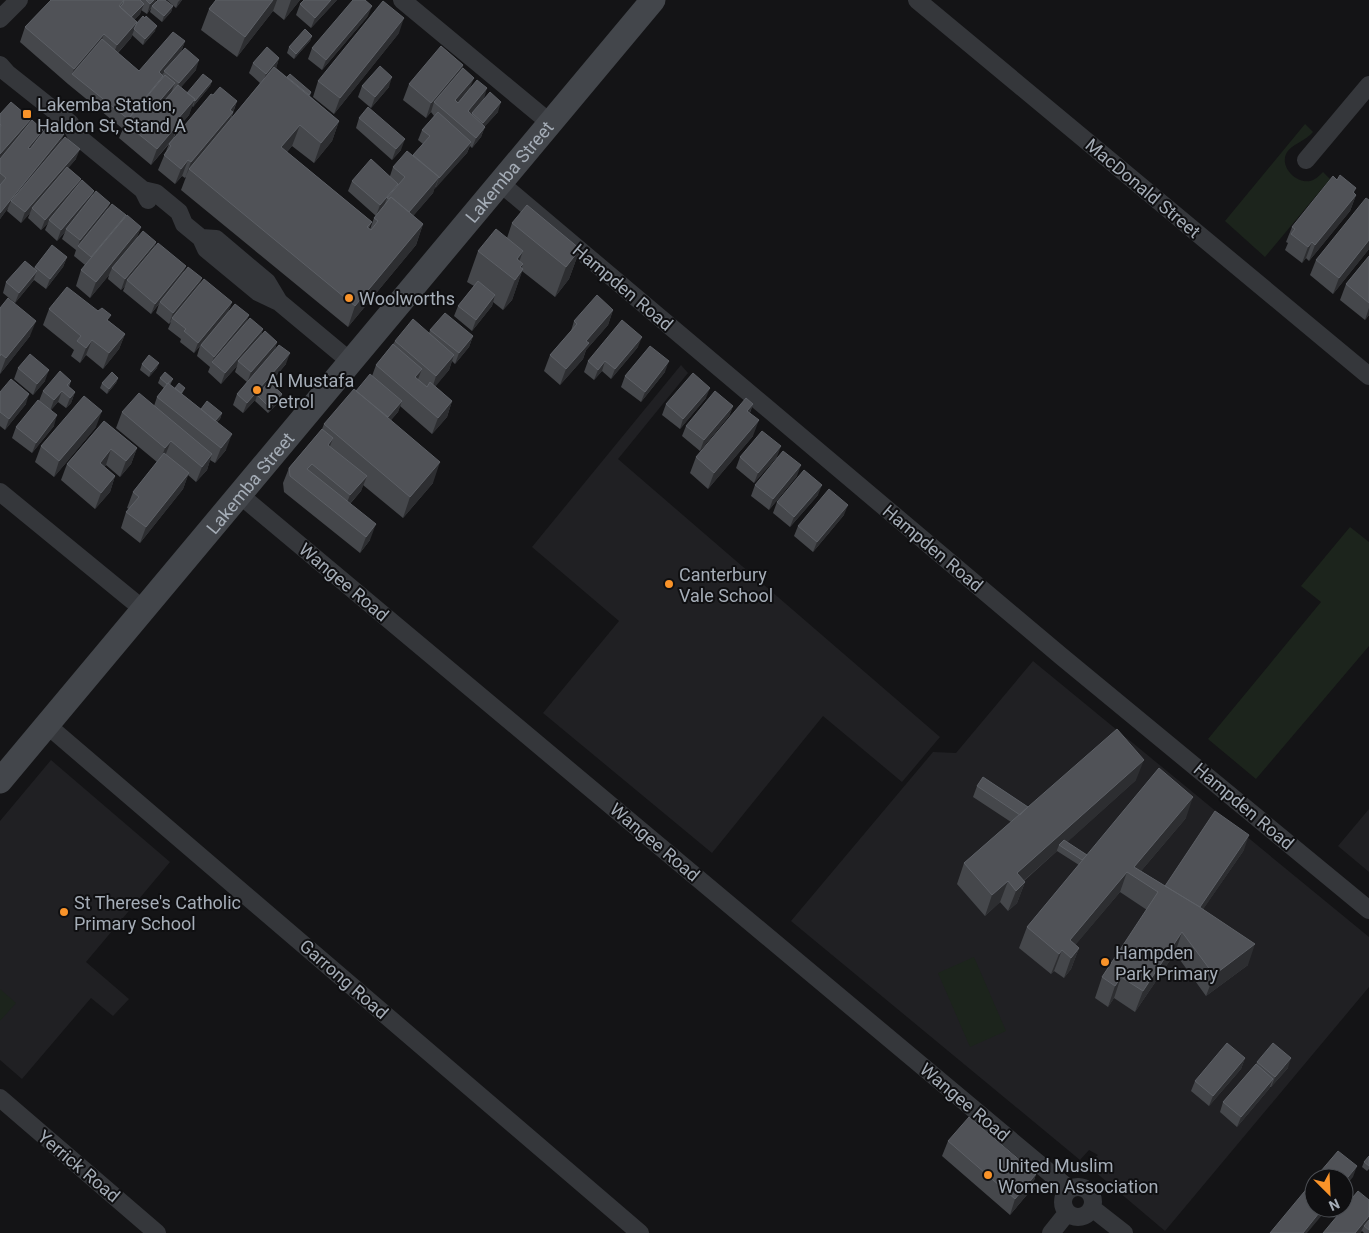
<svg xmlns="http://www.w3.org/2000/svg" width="1369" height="1233" font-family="Roboto,sans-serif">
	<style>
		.built { fill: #202023 }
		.green { fill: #1c241c }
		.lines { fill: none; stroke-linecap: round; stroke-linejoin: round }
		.street { stroke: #35373b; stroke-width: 18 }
		.secondary { stroke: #43464b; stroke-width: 25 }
		.wall { fill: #45474b }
		.shaded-wall { fill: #2d2e31 }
		.building { fill: #505257; stroke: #5d6066 }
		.poi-dot { fill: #f99329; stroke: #0f0f11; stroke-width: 2 }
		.labels { text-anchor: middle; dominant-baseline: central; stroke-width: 4; stroke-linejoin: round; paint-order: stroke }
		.poi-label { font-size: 18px; fill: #a5adb7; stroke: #0f0f11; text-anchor: start }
		.street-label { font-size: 18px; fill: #a5adb7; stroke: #0f0f11 }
	</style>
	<rect width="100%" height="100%" fill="#141416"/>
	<path class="built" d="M681,365L688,373L618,459L940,737L902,782L823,716L712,853L543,713L619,621L532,547Z
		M1033,661L1369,937V987L1165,1231L1087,1165L1098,1155L1089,1150L1080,1160L791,921L933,752L956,753Z
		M51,760L170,862L86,962L129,999L113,1016L91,998L22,1079L0,1060V821Z
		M1369,809V872L1338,846Z"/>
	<path class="green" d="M1305,124L1313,132C1306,141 1291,144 1286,154C1280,168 1297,184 1310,181C1315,180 1319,176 1323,172L1330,179L1265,257L1225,221Z
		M1350,527L1369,542V646L1256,779L1208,739L1321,602L1301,586Z
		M974,957L1006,1031L970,1047L938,973Z
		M0,989L16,1003L0,1021Z"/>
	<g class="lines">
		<path class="street" d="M402,0L549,122
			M917,0L1369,376
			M0,19L19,0
			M0,65L7,73L70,123L76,135L143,190L148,200
			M1306,160L1369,85
			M499,182L1061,656L1369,910
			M143,190L156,193L179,212L184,224L201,238L206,249L258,292L279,302L351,362
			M201,238L216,239L267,282L279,302
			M0,492L144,610
			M240,495L1069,1189
			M47,725L640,1233
			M0,1098L157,1233
			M1063 1202a15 15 0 1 1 30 0a15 15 0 1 1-30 0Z
			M1092,1208L1124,1233
			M1051,1233L1067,1213"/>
		<path class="secondary" id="s1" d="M0,781C219,522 434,259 653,0"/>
	</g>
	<path class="wall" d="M51,0H156L155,3L173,6L171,12L162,22L150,12L151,8L147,14L141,10L140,14L134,20L137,22L155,31L143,45L132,35L131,38L118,53L139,71L185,41L181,52L196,70L181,87L187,93L212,81L210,86L193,107L192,106L189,115L177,129L174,138L213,95L237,101L231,119L260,83L249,73L253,63L279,58L276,68L287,77L311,92L310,96L339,121L332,141L314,163L292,146L287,152L372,222L369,228L370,229L374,218L376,216L348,191L352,181L390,176L393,167L413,155L423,144L418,140L422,130L434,116L431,112L426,118L403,100L409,84L463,65L462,70L470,88L484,99L471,114L472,115V113L498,112L485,126L481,137L472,148L470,146L467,153L434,189L433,193L413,216L423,224L416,245L348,327L181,190L186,177L185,178L182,176L175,184L158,170L169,144L151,165L119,138L123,129L68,84L20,42L25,27Z
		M167,0H182L176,8Z
		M216,0H300L284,20L273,11L237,57L201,30L209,9Z
		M337,0L311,28L296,15L300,4Z
		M368,16L322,70L308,59L312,48Z
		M399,33L334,114L313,97L318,81Z
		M312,36L310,41L294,59L287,53L289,47Z
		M362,86L389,87L371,108L358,97Z
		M0,114L31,119L29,124L42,133L61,142L76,159L68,168L81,179L78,185L93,195L108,210L125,217L141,227L137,237L156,242L154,248L184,273L200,284L232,302L228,312L249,315L246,322L263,329L261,335L277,342L274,352L286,364L270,383L282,394L281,400L268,413L255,401L256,399L243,413L233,405L237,394L247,382L235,372L237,366L221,384L208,372L210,367L197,356L200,346L194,353L180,342L181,339L168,329L171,322L169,324L156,313L159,304L151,314L123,291L125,286L121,290L108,279L109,275L90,298L76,286L81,270L85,265L74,256L76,250L62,239L65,232L57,241L45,230L48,223L41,230L28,218L30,213L21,223L7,211L8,208L0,219Z
		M359,118L401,150L392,160L356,128Z
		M1354,194L1356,195L1350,211L1309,261L1306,258L1302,263L1285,250L1288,243L1286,242L1292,227Z
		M1369,200V249L1333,294L1310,275L1316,260Z
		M512,223L580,249L569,279L555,297L522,271L512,300L503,310L493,302L492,306L472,331L454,316L458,306L474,286L467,282L478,251L507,238Z
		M1369,256V315L1365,320L1340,300L1346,284Z
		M67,257L63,267L46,289L34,280L15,303L3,293L6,282L34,268L35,267Z
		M0,308L30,336L0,374Z
		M49,309L109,321L125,334L119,349L103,369L86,355L80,363L71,356L74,350L43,325Z
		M613,310L608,325L586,350L583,359L560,385L544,371L550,355L571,331L574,321Z
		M430,330L473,336L469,347L455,364L452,361L449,370L435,386L452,401L447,417L432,434L400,406L398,412L391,420L433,483L403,518L363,485L361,491L350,504L370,540L360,553L284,492L283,483L289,468L322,429L324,424L372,376L376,365L393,344L395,341L429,333Z
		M638,347L611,379L602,371L594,380L584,372L588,361Z
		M142,364L157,368L149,377L140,370Z
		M18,368L45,381L33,395L14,379Z
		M665,372L641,402L621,387L625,376Z
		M118,378L116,383L107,394L100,388L102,383Z
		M160,378L173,379L170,385L175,388H185L182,394L201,409L222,413L220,419L217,422L226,450L215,463L210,460L207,470L196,482L188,475L183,489L140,543L121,528L126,512L129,509L127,508L133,492L157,462L116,428L122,412L154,406L157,397L164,388L158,383Z
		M71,381L69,387L75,392L71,403L66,408L58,402L51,410L54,426L32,453L12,438L16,427L39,401L43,391Z
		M0,392L26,404L5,430L0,426Z
		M706,398L680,429L662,415L666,404Z
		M753,404L750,413L753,436L708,489L690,473L696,457Z
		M733,406L729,416L700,451L682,436L686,426Z
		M104,421L137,448L131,464L120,477L106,465L104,467L115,476L110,492L95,509L61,480L67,464Z
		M96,427L54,477L35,462L41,446Z
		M740,457H777L754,483L736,468Z
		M797,476L769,510L751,496L755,485Z
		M818,495L790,527L773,513L777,502Z
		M844,515L813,552L794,536L798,526Z
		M1136,780L1067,842L1087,855L1186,818L1141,871L1165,886L1244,850L1203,909L1248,965L1206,996L1175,953L1135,1012L1114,998L1108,1007L1095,998L1102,977L1147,910L1120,892L1075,945L1079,948L1071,969L1064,978L1054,971L1051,974L1019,948L1027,927L1079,865L1057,851L1024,881L1025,882L1017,903L1008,911L1000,902L985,916L957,884L964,863L1011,822L973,797L977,786L1028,807Z
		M1245,1058L1241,1069L1209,1106L1191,1091L1195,1081Z
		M1257,1062L1288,1068L1271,1087H1270L1269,1089L1237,1127L1220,1112L1223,1102L1256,1064Z
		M948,1141L1036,1174L1031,1190L1010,1215L942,1156Z
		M1369,1156V1169L1367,1171L1362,1167L1364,1162Z
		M1369,1200V1233H1364L1362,1231L1360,1233H1323Z"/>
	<path class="shaded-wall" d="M154,0H156L154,5L152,6L147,14L150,4Z
		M180,0H182L176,8L178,2Z
		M273,0H277L273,11L237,57L245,37Z
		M291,0H300L284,20Z
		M331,0H337L311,28L315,18Z
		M144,4L140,14L124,31L128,21Z
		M173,6L171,12L162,22L164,16Z
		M372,6L368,16L322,70L326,60Z
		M404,18L399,33L334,114L340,98Z
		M137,22L131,38L111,60L117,45Z
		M157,26L155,31L143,45L145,39Z
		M104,34L98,50L72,74L74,69Z
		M312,36L310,41L294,59L296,54Z
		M185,41L181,52L155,83L159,72Z
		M279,58L276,69L262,84L266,74Z
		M199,60L196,70L175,94L179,83Z
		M463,65L458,81L434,102L431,112L426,118L431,103Z
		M392,77L389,87L371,108L375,97Z
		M474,78L470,88L451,111L455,100Z
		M212,81L210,86L193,107L195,101Z
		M175,83L169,98L150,120L156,105Z
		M487,88L484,99L464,122L468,111Z
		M195,99L189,115L177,129L173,138L151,165L157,149L176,121Z
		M237,101L227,128L189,169L185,178L191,162L230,110Z
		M501,102L498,112L479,133L483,123Z
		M31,119L27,129L0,160V154Z
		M339,121L332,141L314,163L321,143Z
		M300,125L292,146L273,168L281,147Z
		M485,127L481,137L472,148L476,138Z
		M43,130L39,141L25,158L28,148Z
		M64,134L60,145L11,201L8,208L0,219V213Z
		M405,139L401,150L392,160L396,149Z
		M471,142L467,153L435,189L439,178Z
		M80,149L76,159L33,209L32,208L30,213L21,223L25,212Z
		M188,160L182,176L175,184L181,169Z
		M439,177L433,193L401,230L407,214Z
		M81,179L77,189L49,220L48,223L41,230L45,220Z
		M398,184L390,200L387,198L384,206L376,216L380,205Z
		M1356,188L1352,199L1356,195L1350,211L1309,261L1315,245Z
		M94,191L90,201L66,229L65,232L57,241L61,230Z
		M110,203L106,213L78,246L80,240Z
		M423,224L416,245L348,327L355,306Z
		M141,227L135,243L112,268L109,275L90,298L96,282Z
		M1369,240V249L1333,294L1339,278Z
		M156,242L152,253L127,280L125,286L121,290L125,279Z
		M1312,242L1306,258L1302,263L1308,247Z
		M580,249L569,279L555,297L566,267Z
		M523,251L513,279L517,259Z
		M67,257L63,267L46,289L50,279Z
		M523,264L519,275L523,269L512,300L503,310L515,280L520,267Z
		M186,266L182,276L160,302L151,314L155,304Z
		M37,271L33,281L15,303L19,293Z
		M202,278L198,288L172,318L169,324L173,313Z
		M495,295L492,306L472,331L476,320Z
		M232,302L228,312L194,353L198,343Z
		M1369,308V315L1365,320Z
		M613,310L608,325L586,350L583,359L560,385L566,369L586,341Z
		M249,315L245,326L212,362L214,357Z
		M36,321L30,336L0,374L6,358Z
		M263,329L259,340L238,361L237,366L221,384L225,373Z
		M125,334L119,349L103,369L109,353Z
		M473,336L469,347L455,364L459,353Z
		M642,337L638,347L611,379L615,369Z
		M92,340L86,355L80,363L86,348Z
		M277,342L274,352L247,383L251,372Z
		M290,353L286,364L258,396L257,395L256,399L243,413L247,403Z
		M454,355L449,370L431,392L436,376Z
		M605,361L602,371L594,380L598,370Z
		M669,361L665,372L641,402L645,392Z
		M159,363L157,368L149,377L151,372Z
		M422,369L416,384L415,377Z
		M49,370L45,381L33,395L37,384Z
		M118,378L116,383L107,394L109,389Z
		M710,388L706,398L680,429L683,419Z
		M62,391L58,402L50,411L54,400Z
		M75,392L71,403L66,408L70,398Z
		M29,394L26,404L5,430L9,419Z
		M282,394L281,400L268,413L270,408Z
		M402,401L398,412L380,432L384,421Z
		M452,401L447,417L432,434L438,418Z
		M753,404L747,420V411Z
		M733,406L729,416L700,451L704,440Z
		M102,411L96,427L54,477L59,461Z
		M222,413L220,419L211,429L212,424Z
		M57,415L54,426L32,453L36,443Z
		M759,420L753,436L708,489L714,473Z
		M232,434L226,450L215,463L221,448Z
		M333,438L327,454L328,445Z
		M171,441L165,456L159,464L165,448Z
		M781,446L777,457L754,483L758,473Z
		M137,448L131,464L120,477L126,461Z
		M111,449L106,465L94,479L100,463Z
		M212,454L207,470L196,482L202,467Z
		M440,462L433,483L403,518L410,497Z
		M801,465L797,476L769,510L773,499Z
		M189,473L183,489L140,543L146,527Z
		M115,476L110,492L95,509L101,493Z
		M367,476L361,491L344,510L350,495Z
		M822,485L818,495L790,527L794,517Z
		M848,505L844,515L813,552L817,542Z
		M376,524L370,540L360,553L366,537Z
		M1144,760L1136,780L1062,847L1059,845L1057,850V851L1014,889L1017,873Z
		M1193,797L1186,818L1136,877L1134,867Z
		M1249,835L1244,850L1191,927L1197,911Z
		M1127,872L1120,892L1067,955L1070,940Z
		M1008,881L1000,902L985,916L992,895Z
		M1025,882L1017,903L1008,911L1016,891Z
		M1182,932L1175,953L1135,1012L1143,991Z
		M1255,944L1248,965L1206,996L1214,975Z
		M1079,948L1071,969L1064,978L1071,958Z
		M1062,950L1054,971L1051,974L1059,954Z
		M1121,977L1114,998L1108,1007L1115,986Z
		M1245,1058L1241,1069L1209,1106L1213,1096Z
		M1291,1058L1288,1068L1271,1087L1275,1077Z
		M1273,1079L1269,1089L1237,1127L1241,1117Z
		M1357,1166L1353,1177L1344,1188V1182Z
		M1036,1174L1031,1190L1010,1215L1015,1199Z
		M1323,1208H1328L1307,1233H1303Z
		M1369,1216V1222L1364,1226L1360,1233H1355Z"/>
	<path class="building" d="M51,0H124L119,6L137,22L117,45L104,34L74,69L25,27Z
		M124,0H140L144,4L131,17L120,7L123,4Z
		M146,0H154L150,4Z
		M158,0H165L173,6L164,16L152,6Z
		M216,0H273L245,37L209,9Z
		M304,0H331L315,18L300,4Z
		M353,0H365L372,6L326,60L312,48Z
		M383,1L404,18L340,98L318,81Z
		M143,16L145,18L146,16L157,26L145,39L134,29L137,23Z
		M305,29L312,36L296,54L289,47Z
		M173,32L185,41L159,72L163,76L128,119L72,74L102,39L139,71Z
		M441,46L463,65L431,103L409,84Z
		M267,47L279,58L266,74L253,63Z
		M185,48L199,60L179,83L164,71Z
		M380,66L392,77L375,97L362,86Z
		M274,67L339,121L321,143L300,125L281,147L372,222L367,227L371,230L378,221L374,218L391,197L423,224L355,306L189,169Z
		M463,68L474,78L455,100L458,103L477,80L487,88L468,111L485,127L476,138L434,102Z
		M203,74L212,81L195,101L194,100L195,99L187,93Z
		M290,74L311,92L309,95L287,77Z
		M165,75L175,83L156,105L159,107L178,85L195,99L176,121L179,123L157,149L125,123Z
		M220,87L237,101L230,110L233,112L191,162L188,160L181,169L164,155L171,146L169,144L211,94L213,95Z
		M490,92L501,102L483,123L472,113Z
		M11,102L31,119L0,154V127L1,125L0,124V114Z
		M368,107L405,139L396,149L359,118Z
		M438,112L471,142L439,178V177L413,155L430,136L422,130Z
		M32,120L43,130L28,148L30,149L50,123L64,134L0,213V185L6,178L0,173V159Z
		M65,137L80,149L25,212L11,201Z
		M407,151L439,177L409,212L391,197L389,199L387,198L405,177L393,167Z
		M371,159L398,184L380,205L352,181Z
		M67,167L81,179L45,220L32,208Z
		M1340,175L1356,188L1353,192L1356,195L1315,245L1312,242L1308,247L1291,234L1295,229L1292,227L1333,176L1337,180Z
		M82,180L94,191L61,230L49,220Z
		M96,191L110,203L80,240L66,229Z
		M1366,198L1369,200V240L1339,278L1316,260Z
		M112,204L126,215L91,257L78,246Z
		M527,205L580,249L566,267L512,223Z
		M127,215L141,227L96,282L81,270Z
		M496,229L523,251L517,259L523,264L520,267L523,269L515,280L478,251Z
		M143,231L156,242L125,279L112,268Z
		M158,243L186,266L155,304L127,280Z
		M52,245L67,257L50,279L35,267Z
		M1369,256V303L1346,284Z
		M25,261L37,271L19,293L6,282Z
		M188,267L202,278L173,313L160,302Z
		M204,279L232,302L198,343L184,331L186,329L172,318Z
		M478,281L495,295L476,320L458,306Z
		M67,287L98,311L102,308L111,315L107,320L125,334L109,353L92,340L86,348L77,341L81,336L49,309Z
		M597,295L613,310L586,341L589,343L566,369L550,355L577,324L574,321Z
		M8,298L36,321L6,358L1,354L0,356V308Z
		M235,304L249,315L214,357L201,345Z
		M445,313L473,336L459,353L430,330Z
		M250,318L263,329L225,373L212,362Z
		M413,319L454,355L436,376L395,341Z
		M622,320L642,337L615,369L605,361L598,370L588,361Z
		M265,331L277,342L251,372L238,361Z
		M393,344L422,369L415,377L427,387L430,382L452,401L438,418L376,365Z
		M279,345L290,353L247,403L237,394Z
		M650,346L669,361L645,392L625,376Z
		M30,354L49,370L37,384L18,368Z
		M149,355L159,363L151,372L142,364Z
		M60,371L71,381L67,385L75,392L70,398L62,391L54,400L43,391Z
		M112,372L118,378L109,389L102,383Z
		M165,372L173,379L167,384L160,378Z
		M693,373L710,388L683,419L666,404Z
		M370,374L402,401L388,417L356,391Z
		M11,379L29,394L9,419L0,412V392Z
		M269,382L282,394L270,408L257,395Z
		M168,383L232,434L221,448L157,397Z
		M179,383L185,388L181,393L175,388Z
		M354,389L440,462L410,497L324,424Z
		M715,391L733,406L704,440L686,426Z
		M139,393L212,454L202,467L171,441L165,448L122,412Z
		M84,396L102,411L59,461L41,446Z
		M746,398L753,404L747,411L759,420L714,473L696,457Z
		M38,400L57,415L36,443L16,427Z
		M207,401L222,413L215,421L201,409Z
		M104,421L137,448L126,461L111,449L100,463L115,476L101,493L67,464Z
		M322,429L333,438L328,445L367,476L350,495L312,464L307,469L376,524L366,537L290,476L289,468Z
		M762,431L781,446L758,473L740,457Z
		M783,451L801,465L773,499L755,485Z
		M164,453L189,473L146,527L126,512L139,497L133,492Z
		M804,470L822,485L794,517L777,502Z
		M829,489L848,505L817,542L798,526Z
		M1117,729L1144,760L1017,873L1025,882L1016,891L1008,881L992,895L964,863Z
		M1159,768L1193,797L1134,867L1198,906L1255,944L1214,975L1182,932L1143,991L1121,977L1115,986L1102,977L1158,892L1127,872L1070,940L1079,948L1071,958L1062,950L1059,954L1027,927Z
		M983,777L1028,807L1020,815L977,786Z
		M1215,811L1249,835L1200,907L1165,886Z
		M1064,840L1087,855L1082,860L1059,845Z
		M1227,1043L1245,1058L1213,1096L1195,1081Z
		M1273,1043L1291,1058L1275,1077L1257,1062Z
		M1256,1064L1273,1079L1241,1117L1223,1102Z
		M969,1117L1036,1174L1015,1199L948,1141Z
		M1338,1151L1357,1166L1344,1182V1178H1315Z
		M1369,1156V1166L1364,1162Z
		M1314,1180V1208H1323L1303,1233H1270Z
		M1358,1191L1369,1200V1216L1355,1233H1323Z
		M1369,1220V1230L1364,1226Z"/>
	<g class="poi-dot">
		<rect x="22" y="109" width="10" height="10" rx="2.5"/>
		<circle cx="349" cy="298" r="5"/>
		<circle cx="257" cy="390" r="5"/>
		<circle cx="669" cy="584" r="5"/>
		<circle cx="64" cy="912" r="5"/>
		<circle cx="1105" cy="962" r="5"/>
		<circle cx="988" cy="1175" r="5"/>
	</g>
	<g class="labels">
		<g class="poi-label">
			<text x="37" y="104">Lakemba Station,<tspan x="37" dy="21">Haldon St, Stand A</tspan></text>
			<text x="359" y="298">Woolworths</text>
			<text x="267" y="380">Al Mustafa<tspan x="267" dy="21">Petrol</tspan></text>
			<text x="679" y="574">Canterbury<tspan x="679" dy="21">Vale School</tspan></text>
			<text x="74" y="902">St Therese's Catholic<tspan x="74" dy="21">Primary School</tspan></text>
			<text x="1115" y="952">Hampden<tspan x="1115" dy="21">Park Primary</tspan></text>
			<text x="998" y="1165">United Muslim<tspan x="998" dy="21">Women Association</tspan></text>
		</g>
		<g class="street-label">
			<text stroke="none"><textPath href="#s1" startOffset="794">Lakemba Street</textPath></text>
			<text transform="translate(1143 188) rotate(40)">MacDonald Street</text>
			<text transform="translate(623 287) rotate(40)">Hampden Road</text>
			<text stroke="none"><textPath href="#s1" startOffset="389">Lakemba Street</textPath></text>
			<text transform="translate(933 548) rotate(40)">Hampden Road</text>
			<text transform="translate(344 582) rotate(40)">Wangee Road</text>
			<text transform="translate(1244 806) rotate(40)">Hampden Road</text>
			<text transform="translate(655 842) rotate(40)">Wangee Road</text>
			<text transform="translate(344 979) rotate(41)">Garrong Road</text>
			<text transform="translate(965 1102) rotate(40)">Wangee Road</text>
			<text transform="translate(79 1166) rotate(40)">Yerrick Road</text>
		</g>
	</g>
	<g transform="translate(1329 1193) rotate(156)"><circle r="24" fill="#0f0f11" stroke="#4b4e53"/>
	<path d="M0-4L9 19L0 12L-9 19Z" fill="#f99329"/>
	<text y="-8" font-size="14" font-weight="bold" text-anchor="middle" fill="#a5adb7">N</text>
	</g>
</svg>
